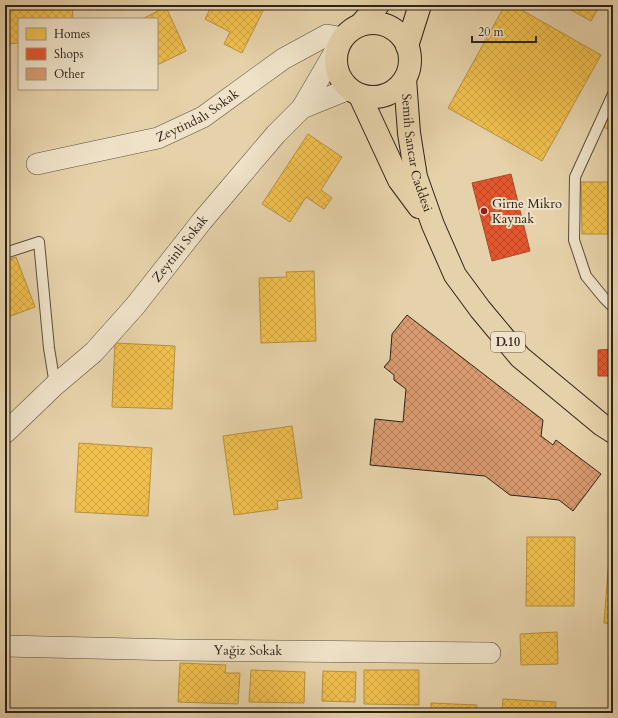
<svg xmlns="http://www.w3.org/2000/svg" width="618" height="718" font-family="Cardo,serif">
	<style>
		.homes { fill: url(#homes-cross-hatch); stroke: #b7913e }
		.shops { fill: url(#shops-cross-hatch); stroke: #ad4727 }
		.building { fill: url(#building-cross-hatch); stroke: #2d2218 }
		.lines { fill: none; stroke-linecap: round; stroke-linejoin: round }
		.service-casing { stroke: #5b4e3c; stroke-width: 12 }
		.minor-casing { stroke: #5b4e3c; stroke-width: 22 }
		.primary-casing { stroke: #2d2218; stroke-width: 24 }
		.service { stroke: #efe2c8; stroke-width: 10 }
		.minor { stroke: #efe2c8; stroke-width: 21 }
		.primary { stroke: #e6d2aa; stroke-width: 22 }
		.poi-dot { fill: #8f2418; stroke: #efe2c8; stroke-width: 1.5 }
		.labels { text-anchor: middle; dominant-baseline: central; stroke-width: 4; stroke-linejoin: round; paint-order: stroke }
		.shield { fill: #efe2c8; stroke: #675c4d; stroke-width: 1 }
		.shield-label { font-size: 12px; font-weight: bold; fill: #2d2218 }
		.street-label { font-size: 13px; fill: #2d2218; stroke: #efe2c8 }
		.poi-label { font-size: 13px; fill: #2d2218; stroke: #efe2c8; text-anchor: start }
	</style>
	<defs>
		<pattern id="homes-cross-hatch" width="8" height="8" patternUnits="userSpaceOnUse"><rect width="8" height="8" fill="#f2c14e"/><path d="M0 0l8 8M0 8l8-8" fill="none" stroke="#d0a643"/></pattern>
		<pattern id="shops-cross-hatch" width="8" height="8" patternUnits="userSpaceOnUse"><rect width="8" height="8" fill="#e4572e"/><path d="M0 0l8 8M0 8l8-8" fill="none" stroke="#b94826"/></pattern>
		<pattern id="building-cross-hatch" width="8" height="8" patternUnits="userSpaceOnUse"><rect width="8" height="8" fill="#d99b6f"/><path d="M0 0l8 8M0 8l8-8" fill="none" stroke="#b07e5a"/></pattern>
	</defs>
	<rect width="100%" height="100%" fill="#e6d2aa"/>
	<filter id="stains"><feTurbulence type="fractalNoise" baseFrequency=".005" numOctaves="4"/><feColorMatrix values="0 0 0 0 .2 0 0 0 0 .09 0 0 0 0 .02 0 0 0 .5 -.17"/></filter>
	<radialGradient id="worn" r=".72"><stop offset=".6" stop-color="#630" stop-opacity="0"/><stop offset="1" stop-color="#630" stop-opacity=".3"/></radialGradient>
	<path class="homes" d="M5,5H72L73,19H19V43L9,44Z
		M212,5H266L242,53L224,44L230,32L205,19Z
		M505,5H513L601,55L542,161L448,108Z
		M562,5H600L591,21Z
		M166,7L186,51L157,65V19H142Z
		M613,103V131L603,127Z
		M308,134L342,157L321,190L332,198L324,209L306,197L290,222L262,204Z
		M581,182H613V234H582Z
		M16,257L35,307L5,318V261Z
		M314,271L316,341L261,343L259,278L287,277L286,272Z
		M115,343L175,346L172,409L112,407Z
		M292,426L302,498L277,501L278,509L234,515L223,436Z
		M79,443L152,448L148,516L75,512Z
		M611,531H613V624L604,623Z
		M527,537H575L574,606H526Z
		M557,632L558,664L521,665L520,634Z
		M180,663L226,665L225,673H240L238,704L178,702Z
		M251,670L305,672L304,703L249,702Z
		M364,670H419V705L364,704Z
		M323,671L356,672L355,702L322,701Z
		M503,699L556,702L555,713H502Z
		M431,703L477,705L476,713H431Z"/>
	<path class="shops" d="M511,174L530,251L492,261L472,183Z
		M613,349V376H598V350Z"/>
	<path class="building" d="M407,315L543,420L541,436L553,445L556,440L601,474L573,511L559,500L510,495L485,476L370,465L375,419L403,422L406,389L394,380V375L384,367L390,360L392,334Z"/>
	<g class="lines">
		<g class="service-casing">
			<path id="service" d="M613,94L575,177L574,240L586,276L604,298L613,307
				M5,253L39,242L49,348L55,385"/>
		</g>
		<g class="minor-casing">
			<g id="minor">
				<path d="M302,108L349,89"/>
				<path id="s1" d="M37,164L158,138L203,117L283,59L327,35L343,38"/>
				<path id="s2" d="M5,433L55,385L94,352L135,306L202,221L276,134L302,108L337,48"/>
				<path id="s3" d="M5,646L177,650L490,653"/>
			</g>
		</g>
		<g class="primary-casing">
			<g id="primary">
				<circle cx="373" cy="60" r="37"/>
				<path d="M360,25L378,5"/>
				<path d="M407,46L420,5"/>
				<path id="s4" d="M405,79L409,133L416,177L433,225L455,275L480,309L520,357L602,425L613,432"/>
				<path d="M360,96L399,180L419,207"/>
			</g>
		</g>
		<use href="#service" class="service"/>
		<use href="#minor" class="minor"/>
		<use href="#primary" class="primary"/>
	</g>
	<circle class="poi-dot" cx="484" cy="211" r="4"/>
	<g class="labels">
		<rect class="shield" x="491" y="332" width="34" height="20" rx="3"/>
		<g class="shield-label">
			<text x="508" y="342">D.10</text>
		</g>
		<g class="street-label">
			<text stroke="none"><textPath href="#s1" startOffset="169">Zeytindalı Sokak</textPath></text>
			<text stroke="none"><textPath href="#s4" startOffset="75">Semih Sancar Caddesi</textPath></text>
			<text stroke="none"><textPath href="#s2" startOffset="255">Zeytinli Sokak</textPath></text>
			<text stroke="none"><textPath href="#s3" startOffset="243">Yağiz Sokak</textPath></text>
		</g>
		<g class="poi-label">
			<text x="492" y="204">Girne Mikro<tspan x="492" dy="15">Kaynak</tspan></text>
		</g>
	</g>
	<rect width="618" height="718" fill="none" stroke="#e6d2aa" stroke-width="20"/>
	<rect x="6" y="6" width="606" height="706" fill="none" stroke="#2d2218" stroke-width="2"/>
	<rect x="10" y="10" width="598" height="698" fill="none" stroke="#2d2218"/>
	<rect x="18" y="18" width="140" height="72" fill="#efe2c8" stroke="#a19582"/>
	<rect x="26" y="28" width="20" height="12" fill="#f2c14e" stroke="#a19582"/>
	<text x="54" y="38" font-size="12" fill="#2d2218">Homes</text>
	<rect x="26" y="48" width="20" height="12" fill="#e4572e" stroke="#a19582"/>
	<text x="54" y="58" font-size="12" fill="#2d2218">Shops</text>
	<rect x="26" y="68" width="20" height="12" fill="#d99b6f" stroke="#a19582"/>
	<text x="54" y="78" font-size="12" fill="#2d2218">Other</text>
	<path d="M472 36v6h64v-6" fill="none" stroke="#2d2218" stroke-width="2"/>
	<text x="478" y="36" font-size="12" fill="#2d2218" stroke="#efe2c8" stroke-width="3" paint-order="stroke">20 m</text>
	<rect width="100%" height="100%" filter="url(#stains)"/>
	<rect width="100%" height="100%" fill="url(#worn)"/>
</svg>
